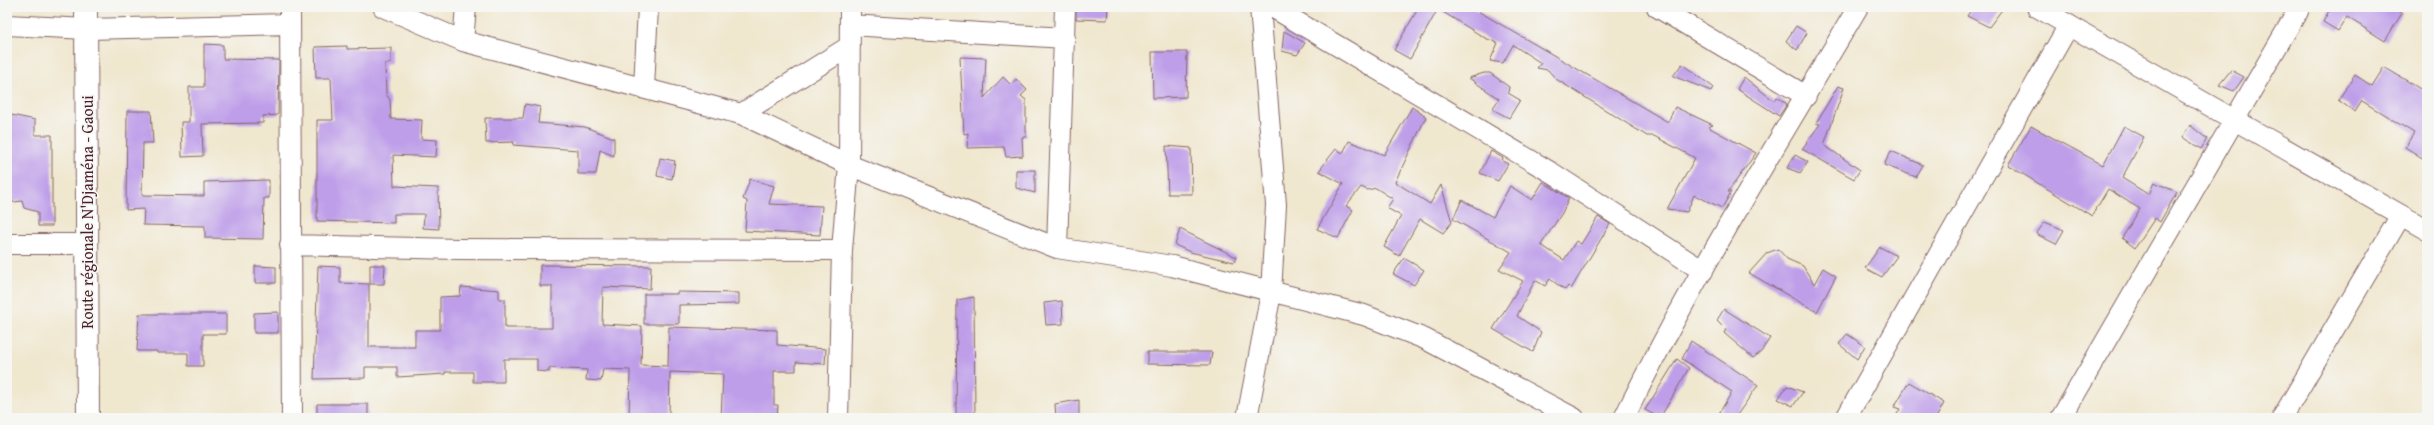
<svg xmlns="http://www.w3.org/2000/svg" width="2434" height="425" font-family="'Gentium Book Plus',serif">
	<style>
		.building { fill: #be9ee9 }
		.lines { fill: none; stroke-linecap: round; stroke-linejoin: round }
		.minor-casing { stroke: #846564; stroke-width: 22 }
		.tertiary-casing { stroke: #846564; stroke-width: 24 }
		.minor { stroke: #fff; stroke-width: 20 }
		.tertiary { stroke: #fff; stroke-width: 22 }
		.labels { text-anchor: middle; dominant-baseline: central; stroke-width: 3.5; stroke-linejoin: round; paint-order: stroke }
		.street-label { font-size: 16px; fill: #4a1f2b; stroke: #f6f6f2 }
	</style>
	<rect width="100%" height="100%" fill="#f6f6f2"/>
	<filter id="ink" filterUnits="userSpaceOnUse"><feTurbulence type="fractalNoise" baseFrequency=".025" numOctaves="2"/><feDisplacementMap in="SourceGraphic" scale="8" xChannelSelector="R" yChannelSelector="G"/><feConvolveMatrix kernelMatrix="1 2 1 2 8 2 1 2 1" color-interpolation-filters="sRGB"/></filter>
	<filter id="wash" filterUnits="userSpaceOnUse"><feTurbulence type="fractalNoise" baseFrequency=".012" numOctaves="4" result="noise"/><feDisplacementMap in="SourceGraphic" scale="16" xChannelSelector="R" yChannelSelector="G"/><feGaussianBlur stdDeviation="0.9" result="paint"/><feColorMatrix in="noise" values="0 0 0 0 0 0 0 0 0 0 0 0 0 0 0 0 0 1.4 0 .05"/><feComposite in="paint" operator="in"/></filter>
	<g filter="url(#wash)">
		<rect width="100%" height="100%" fill="#f0e7cf"/>
		<g id="blocks">
			<path class="building" d="M1076,7H1108L1107,20L1076,19Z
				M1419,7H1471L1668,122L1675,107L1713,125L1708,127L1756,153L1728,192H1731L1722,208L1694,195L1687,212L1667,209L1695,158L1654,136H1647L1556,79L1548,70L1537,68L1541,63L1513,45L1503,63L1490,61L1498,43L1485,38L1438,9L1410,59L1394,50Z
				M1973,7H2004L1989,27L1967,16Z
				M2331,7H2393L2402,13L2385,41L2347,17L2338,31L2323,22Z
				M1796,26L1807,33L1797,50L1786,41Z
				M1284,31L1305,43L1297,55L1282,51Z
				M204,44L223,45V59L279,60L278,115L263,116V123L202,124L203,156L182,157L181,122H189V87H204Z
				M347,46V49L391,48V63L385,64L386,94L390,100L391,119L422,120L421,139L437,140L436,157L393,155L394,186L438,188L439,229L423,228L424,214H394V223L317,221V120H333L331,78H316L315,47Z
				M1152,52H1187L1186,97L1153,98Z
				M960,57L986,58L984,98L1003,77L1011,85L1016,79L1027,90L1021,96L1026,100V137H1022L1023,156L1006,157L1004,147L967,148L968,133L964,134Z
				M1682,64L1713,87L1711,91L1673,76Z
				M2384,67L2427,93V161L2405,147L2414,133L2362,101L2355,112L2338,100L2355,75L2372,86Z
				M2231,70L2244,77L2234,91L2219,85Z
				M1484,73H1490L1509,87L1508,93L1520,100L1509,118L1492,109L1499,99L1469,78Z
				M1744,77L1774,101L1777,97L1787,104L1779,116L1737,89Z
				M1838,86L1844,88L1824,145L1860,170L1854,179L1802,149L1820,124L1816,123Z
				M525,104L540,107L538,123L585,127L614,138V156L600,150L596,174H578V150L513,145L514,142L486,143L485,118H523Z
				M1412,107L1426,117L1395,182L1430,204L1441,185L1452,222L1443,233L1420,219L1399,256L1384,247L1401,216L1387,208L1393,199L1376,188L1368,190L1361,187L1346,206L1353,210L1338,238L1317,229L1343,184L1319,171L1328,159L1336,149L1343,153L1349,141L1384,155Z
				M127,111H151L153,143H143L142,195L204,196V182L269,180V198H264L263,239L205,238V226L143,225L144,209L126,210Z
				M7,114L35,120V135H52V226H38V212L24,208L22,201L7,203Z
				M2190,125L2207,139L2201,149L2182,137Z
				M2031,126L2103,165L2124,126L2144,137L2122,178L2149,195L2154,182L2177,192L2160,222L2155,218L2135,248L2122,238L2140,209L2108,189L2092,216L2008,165Z
				M1166,146L1191,148L1192,194H1168Z
				M1491,151L1503,158L1502,161L1508,164L1498,181L1480,173Z
				M1891,151L1923,165L1916,177L1884,165Z
				M1795,155L1808,162L1800,173L1787,168Z
				M660,158L675,161L672,179L657,176Z
				M1016,170H1035V193L1016,188Z
				M750,179L774,186L769,204L822,206L820,235L745,231L747,201L743,199Z
				M1543,182L1569,198L1562,213L1541,245L1564,260L1576,241L1581,244L1598,217L1610,224L1571,289L1568,286L1565,290L1550,279L1545,286L1535,280L1517,316L1541,332L1533,352L1493,329L1523,281L1499,269L1511,252L1453,219L1462,200L1493,217L1510,186L1532,200Z
				M2045,222L2064,230L2056,244L2036,234Z
				M1180,229L1236,257L1234,262L1190,252L1175,245Z
				M1880,247L1897,256L1882,277L1865,268Z
				M1778,249L1787,259L1803,266L1814,284L1823,268L1836,276L1817,312L1749,273L1767,253Z
				M1404,258L1424,270L1414,285L1393,274Z
				M370,265H385L384,284H370Z
				M540,265L651,266L650,289L603,287L602,324L642,326L641,365L668,366L669,327L777,330V345L826,349L825,364L796,362V371H774V405H778L777,418H721L723,374L670,372L669,418H629L630,370L603,369L601,381L586,380L587,370L549,368V372L537,371V359H504V382H473V372H445V374L397,377V367H365V378L314,379L318,266L340,267V283L369,284V347H415V330H440V297L460,296L461,287L499,290V299H505V328H552V286H540Z
				M255,266L276,267V283H255Z
				M677,292L739,293V304L679,305V324H644V294H677Z
				M974,297L975,418H956L957,300Z
				M1062,301L1063,324L1046,325L1044,303Z
				M1724,309L1770,338L1761,352L1753,358L1724,333L1726,329L1717,320Z
				M278,312V333H254V313Z
				M139,314H226V334H203V366H188V353H157V351H137Z
				M1847,334L1865,346L1857,359L1839,344Z
				M1691,341L1758,385L1735,418H1716L1732,392L1682,359Z
				M1147,352H1212L1210,365L1147,364Z
				M1677,359L1689,368L1660,418L1645,410Z
				M1909,382L1944,403L1936,418H1895L1900,409L1894,407Z
				M1787,386L1803,392L1793,406L1778,399Z
				M1079,400V418H1056L1055,404Z
				M317,404H368V418H317Z"/>
		</g>
	</g>
	<g filter="url(#ink)">
		<use href="#blocks" fill-opacity="0" stroke="#846564" stroke-width="1"/>
		<g class="lines">
			<g class="minor-casing">
				<path id="minor" d="M290,7L292,418
					M383,7L463,41L741,114L849,165L1057,248L1172,266L1364,315L1425,339L1574,418
					M1272,7L1552,173L1703,271
					M1657,7L1806,96
					M2037,7L2427,230
					M7,25L87,29L290,24
					M850,25L1065,38
					M463,41L466,7
					M644,88L648,7
					M741,114L850,46
					M7,244H88
					M290,245L458,249L842,250
					M1057,248L1065,7
					M838,418L842,250L849,165L850,7
					M1247,418L1271,293L1276,205L1260,7
					M1624,418C1693,277 1778,143 1858,7
					M1846,418L2069,25
					M2061,418L2300,7
					M2282,418L2401,215"/>
			</g>
			<g class="tertiary-casing">
				<path id="tertiary" d="M86,7L88,418"/>
			</g>
			<use href="#minor" class="minor"/>
			<use href="#tertiary" class="tertiary"/>
		</g>
	</g>
	<g class="labels">
		<g class="street-label">
			<text transform="translate(87 212) rotate(-90)">Route régionale N'Djaména - Gaoui</text>
		</g>
	</g>
	<rect width="2434" height="425" fill="none" stroke="#f6f6f2" stroke-width="24"/>
</svg>
